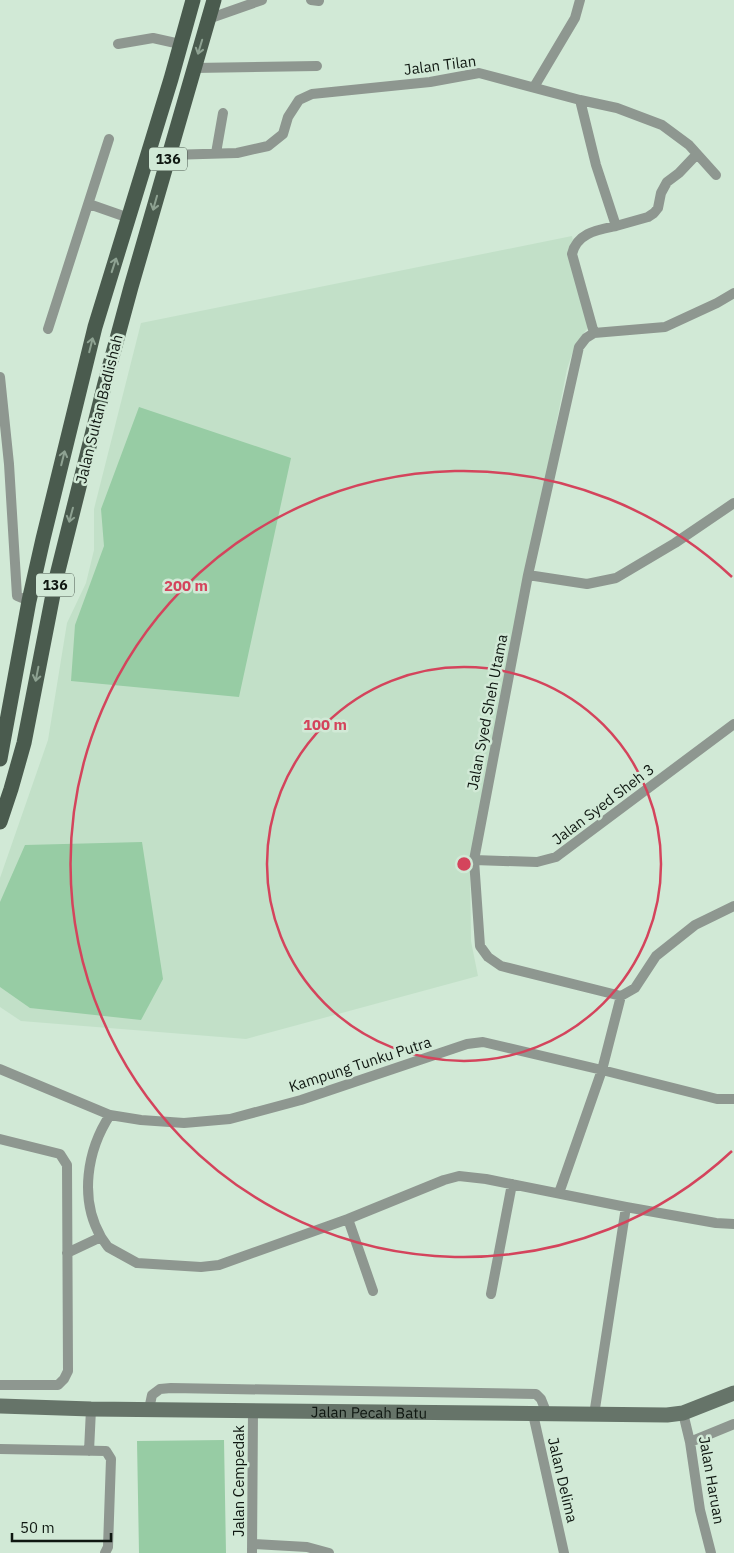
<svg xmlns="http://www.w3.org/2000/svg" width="734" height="1553" font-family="'IBM Plex Sans',sans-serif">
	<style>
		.built { fill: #c2e0c8 }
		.green { fill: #97cca4 }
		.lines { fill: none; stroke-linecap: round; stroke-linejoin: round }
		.street { stroke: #8e9790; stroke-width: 10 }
		.secondary { stroke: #667469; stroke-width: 15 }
		.primary { stroke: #4a5b4e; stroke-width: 15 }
		.oneway { stroke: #8ea292 }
		.ring { fill: none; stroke: #d4445c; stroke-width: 2.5 }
		.labels { text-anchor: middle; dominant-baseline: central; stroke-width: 5; stroke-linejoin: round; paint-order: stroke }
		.shield { fill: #d1e9d6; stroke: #49564c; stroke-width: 1 }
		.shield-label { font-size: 14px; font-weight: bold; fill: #0f1711 }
		.street-label { font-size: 15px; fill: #0f1711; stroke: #d1e9d6 }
		.centre { fill: #d4445c; stroke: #d1e9d6; stroke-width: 2.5 }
		.ring-label { font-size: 15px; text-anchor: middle; font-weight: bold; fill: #d4445c; stroke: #d1e9d6; stroke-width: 5; stroke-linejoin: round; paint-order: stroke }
	</style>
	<rect width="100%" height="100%" fill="#d1e9d6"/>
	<path class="built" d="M572,236L590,325L575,345L567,369L470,863L471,941L478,976L246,1039L21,1021L0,1007V878L48,740L67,623L86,583L94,550V509L141,323Z"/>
	<path class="green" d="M139,407L291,458L239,697L71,681L75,625L104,546L101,509Z
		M142,842L163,979L141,1020L30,1008L0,987V902L25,845Z
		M224,1440L226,1553H139L137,1441Z"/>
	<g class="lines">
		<path class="street" d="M311,0L319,1
			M208,19L262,0
			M118,44L153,38L180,44
			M194,68L317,66
			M534,87L575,18L580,0
			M580,100L596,165L616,226C597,230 577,233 572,254L594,333
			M216,153L223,113
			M169,155L237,153L268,146L283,134L288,117L299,100L312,94L430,82L479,73L580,100L617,108L662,125L689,145L716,175
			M89,204L129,218
			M616,226L648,217L654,213L658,208L661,193L667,182L679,173L697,154
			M48,329L109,139
			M0,377L9,464L17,596L29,601
			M528,575L587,584L616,578L675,543L734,503
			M474,860L537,862L556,857L734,724
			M621,996L501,966L488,957L480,946L474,860L528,575L579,347L586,338L594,333L665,327L717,303L734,293
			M621,996L635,988L656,956L695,925L734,906
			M0,1069L110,1115L141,1120L184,1123L230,1119L301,1100L467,1044L483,1042L602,1070L717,1099H734
			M0,1139L60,1154L67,1165L68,1371L64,1379L58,1385H0
			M559,1193L602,1070L621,996
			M348,1219L373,1291
			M101,1237L108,1247L137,1263L201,1267L219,1265L348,1219L444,1180L459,1176L486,1179L626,1207L716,1223L734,1224
			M67,1253L101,1237C79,1199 87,1150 110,1115
			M491,1294L512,1184
			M149,1409L152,1395L160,1389L171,1388L536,1394L541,1399L547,1414
			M683,1413L690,1442L700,1510L711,1553
			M533,1414L564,1553
			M594,1415L626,1207
			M690,1442L734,1424
			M0,1449L106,1451L111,1459L108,1547L105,1553
			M89,1451L91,1409
			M253,1544L307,1547L329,1553
			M252,1553L253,1410"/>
		<path class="secondary" id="s1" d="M0,1406L91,1409L667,1415L683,1413L734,1393"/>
		<path class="primary" d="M0,759L29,601L43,539L95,327L171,79L193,0
			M0,822L11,789L24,743L56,579L105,383L131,287L214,0"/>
	</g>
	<defs><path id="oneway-shaft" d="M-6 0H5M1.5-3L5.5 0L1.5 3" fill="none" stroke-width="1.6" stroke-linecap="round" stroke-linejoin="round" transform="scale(1.25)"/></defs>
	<g class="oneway">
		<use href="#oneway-shaft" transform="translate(200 47) rotate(107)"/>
		<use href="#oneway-shaft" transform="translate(155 203) rotate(106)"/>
		<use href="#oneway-shaft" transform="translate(114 265) rotate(-72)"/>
		<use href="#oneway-shaft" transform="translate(91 345) rotate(-76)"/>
		<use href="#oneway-shaft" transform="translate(63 458) rotate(-76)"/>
		<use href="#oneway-shaft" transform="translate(71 515) rotate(105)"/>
		<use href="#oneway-shaft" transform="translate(37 674) rotate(101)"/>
	</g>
	<g class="ring">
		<circle cx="464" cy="864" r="197"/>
		<path d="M732 1151A393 393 0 1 1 732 577"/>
	</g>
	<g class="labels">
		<g class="shield">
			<rect x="149" y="147.5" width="38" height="23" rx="4"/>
			<rect x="36" y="573.5" width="38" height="23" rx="4"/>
		</g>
		<g class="shield-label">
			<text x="168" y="159">136</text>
			<text x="55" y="585">136</text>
		</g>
		<g class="street-label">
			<text transform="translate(440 65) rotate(-7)">Jalan Tilan</text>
			<text transform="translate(99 409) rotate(-76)">Jalan Sultan Badlishah</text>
			<text transform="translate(487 712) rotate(-79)">Jalan Syed Sheh Utama</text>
			<text transform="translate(603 804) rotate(-37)">Jalan Syed Sheh 3</text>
			<text transform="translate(360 1064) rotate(-18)">Kampung Tunku Putra</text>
			<text stroke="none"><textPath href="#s1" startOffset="369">Jalan Pecah Batu</textPath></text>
			<text transform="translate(563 1480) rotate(77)">Jalan Delima</text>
			<text transform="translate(712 1480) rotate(80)">Jalan Haruan</text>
			<text transform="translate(238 1481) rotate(-90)">Jalan Cempedak</text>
		</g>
	</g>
	<circle cx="464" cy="864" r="8" class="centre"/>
	<g class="ring-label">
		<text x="186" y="591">200 m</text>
		<text x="325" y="730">100 m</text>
	</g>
	<path d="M12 1533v8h99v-8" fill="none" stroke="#0f1711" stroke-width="2.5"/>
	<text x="20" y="1533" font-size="15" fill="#0f1711" stroke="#d1e9d6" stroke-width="4" paint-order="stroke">50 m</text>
</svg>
